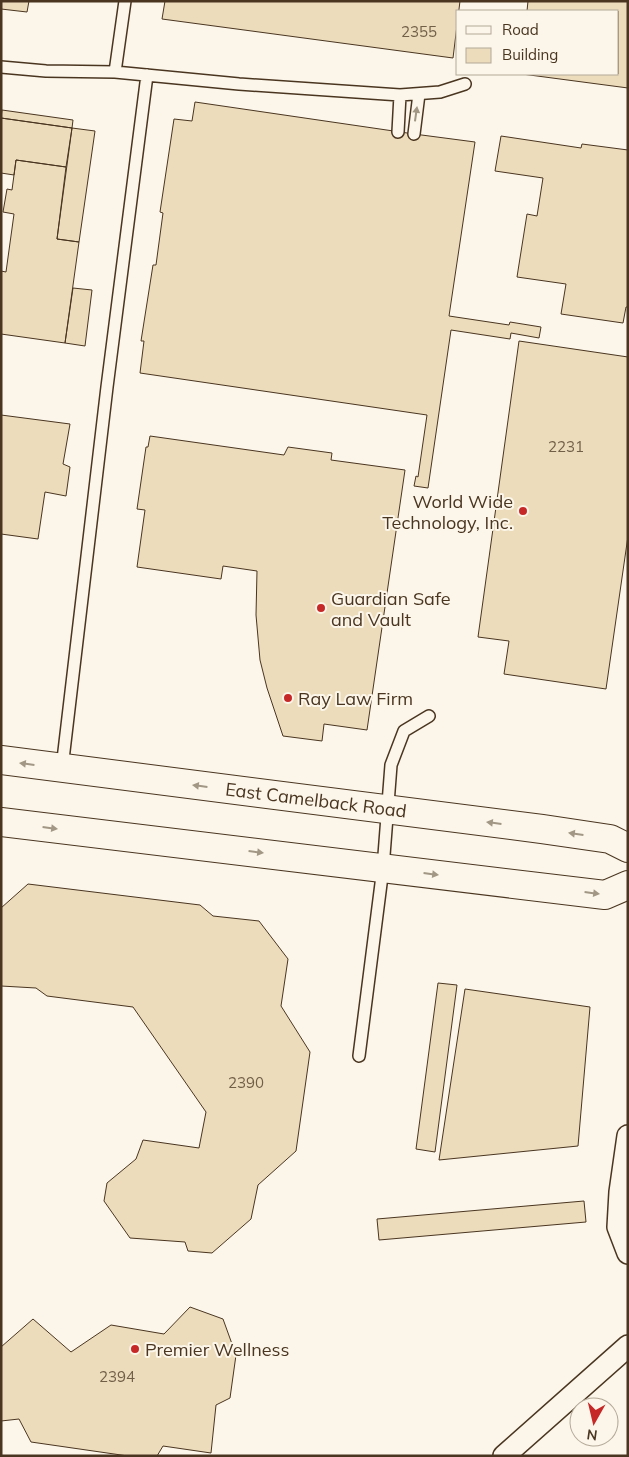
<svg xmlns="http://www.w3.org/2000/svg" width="629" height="1457" font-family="Mulish,sans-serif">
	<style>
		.building { fill: #ecdcbc; stroke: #4a3520 }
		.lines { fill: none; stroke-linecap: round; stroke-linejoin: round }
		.lane-casing { stroke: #4a3520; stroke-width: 14 }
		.street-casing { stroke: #4a3520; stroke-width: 24 }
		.primary-casing { stroke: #4a3520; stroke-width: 30 }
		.lane { stroke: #fbf6e9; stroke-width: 11 }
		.street { stroke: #fbf6e9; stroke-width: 21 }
		.primary { stroke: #fbf6e9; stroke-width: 28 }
		.oneway { fill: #a29684 }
		.poi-dot { fill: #c62828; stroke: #fbf6e9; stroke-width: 2 }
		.labels { text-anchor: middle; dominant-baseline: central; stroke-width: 4; stroke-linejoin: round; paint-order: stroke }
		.number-label { font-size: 15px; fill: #725f47 }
		.poi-label { font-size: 18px; fill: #4a3520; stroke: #fbf6e9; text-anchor: start }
		.street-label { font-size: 18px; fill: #4a3520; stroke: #fbf6e9 }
	</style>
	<rect width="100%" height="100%" fill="#fbf6e9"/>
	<path class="building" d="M1,1H29L27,12L1,9Z
		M165,1H460L453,58L162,19Z
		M528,1H628V88L522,74H618V11H527Z
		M195,102L414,134L475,142L449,316L509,325L510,322L541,327L539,338L511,333L510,339L451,330L428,488L414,486L416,476L418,477L427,415L140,373L144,341H141L153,265H156L163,213L160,212L174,119L192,121Z
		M2,110L73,120L72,128L1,118Z
		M1,118L72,128L66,167L16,160L14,175L1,173Z
		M72,128L95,131L79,242L57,239Z
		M501,136L581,148L582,144L628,150V307H626L623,323L561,314L566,284L517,277L527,214L537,216L543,178L495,171Z
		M16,160L66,167L57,239L79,242L65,343L1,334V271L6,272L14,214L3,212L7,189L12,190Z
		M73,288L92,290L85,346L65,343Z
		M519,341L628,357V536L606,689L504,674L509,641L478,637Z
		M1,415L70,424L63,464L70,467L66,496L45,492L38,539L1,534Z
		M150,436L284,455L288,447L332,453L331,460L405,470L367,730L324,724L322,741L283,736L267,688L260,660L256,615L257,571L223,566L221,579L137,567L145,510L137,509L146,447H148Z
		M28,884L200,905L213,916L259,921L288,959L281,1006L310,1052L296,1151L258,1185L251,1219L212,1253L188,1251L185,1242L130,1238L104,1201L107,1183L136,1159L143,1140L199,1148L206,1112L133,1007L47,996L36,988L1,986V908Z
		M438,983L457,985L435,1152L416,1149Z
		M465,989L590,1007L578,1146L439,1160Z
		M584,1201L586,1222L379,1240L377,1219Z
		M190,1307L223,1319L236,1355L230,1398L216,1405L211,1453L163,1446L157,1456H128L31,1442L19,1419L1,1421V1347L33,1319L71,1352L111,1325L164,1334Z"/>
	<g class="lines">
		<g class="lane-casing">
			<path id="lane" d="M1,67L46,71L115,72L239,84L400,95L440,92L465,84
				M115,72L125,1
				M398,132L400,95
				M414,134L419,94
				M62,768L107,387L147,75
				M359,1056L383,868L391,765L404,731L429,716"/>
		</g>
		<g class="street-casing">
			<path id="street" d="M628,1136L620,1192L618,1227L628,1253
				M504,1456L628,1346"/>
		</g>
		<g class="primary-casing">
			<path id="primary" d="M1,760L542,829L610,839L628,848
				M1,822L605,895L628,885"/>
		</g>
		<use href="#lane" class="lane"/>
		<use href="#street" class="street"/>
		<use href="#primary" class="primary"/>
	</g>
	<defs><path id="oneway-solid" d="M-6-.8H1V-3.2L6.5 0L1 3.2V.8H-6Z" transform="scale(1.25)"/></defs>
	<g class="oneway">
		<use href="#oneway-solid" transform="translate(416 114) rotate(-82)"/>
		<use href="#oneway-solid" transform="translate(27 764) rotate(-173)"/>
		<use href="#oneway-solid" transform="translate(200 786) rotate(-173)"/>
		<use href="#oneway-solid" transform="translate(494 823) rotate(-173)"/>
		<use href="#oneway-solid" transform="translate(50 828) rotate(7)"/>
		<use href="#oneway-solid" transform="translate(576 834) rotate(-172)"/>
		<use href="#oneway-solid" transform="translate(256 852) rotate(7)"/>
		<use href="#oneway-solid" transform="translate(431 874) rotate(7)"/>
		<use href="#oneway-solid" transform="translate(592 893) rotate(7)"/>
	</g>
	<g class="poi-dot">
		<circle cx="523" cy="511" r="5"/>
		<circle cx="321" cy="608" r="5"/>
		<circle cx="288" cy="698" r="5"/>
		<circle cx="135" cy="1349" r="5"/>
	</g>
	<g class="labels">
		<g class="number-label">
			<text x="419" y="31">2355</text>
			<text x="566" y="446">2231</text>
			<text x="246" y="1082">2390</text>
			<text x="117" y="1376">2394</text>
		</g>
		<g class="poi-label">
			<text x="513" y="501" text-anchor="end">World Wide<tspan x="513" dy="21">Technology, Inc.</tspan></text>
			<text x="331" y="598">Guardian Safe<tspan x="331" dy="21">and Vault</tspan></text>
			<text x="298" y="698">Ray Law Firm</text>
			<text x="145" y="1349">Premier Wellness</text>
		</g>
		<g class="street-label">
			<text transform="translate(316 800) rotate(7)">East Camelback Road</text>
		</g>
	</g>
	<rect width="629" height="1457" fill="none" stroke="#4a3520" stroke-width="5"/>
	<rect x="456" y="10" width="162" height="65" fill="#fbf6e9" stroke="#b4a999"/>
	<rect x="466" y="26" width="25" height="8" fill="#fbf6e9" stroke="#b4a999"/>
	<text x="502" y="35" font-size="15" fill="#4a3520">Road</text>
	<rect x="466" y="48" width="25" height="15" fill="#ecdcbc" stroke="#b4a999"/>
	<text x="502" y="60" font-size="15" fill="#4a3520">Building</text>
	<g transform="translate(594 1422) rotate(188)"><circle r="24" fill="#fbf6e9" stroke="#b4a999"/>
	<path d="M0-4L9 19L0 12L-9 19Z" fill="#c62828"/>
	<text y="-8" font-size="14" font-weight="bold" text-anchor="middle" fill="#4a3520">N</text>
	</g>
</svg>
